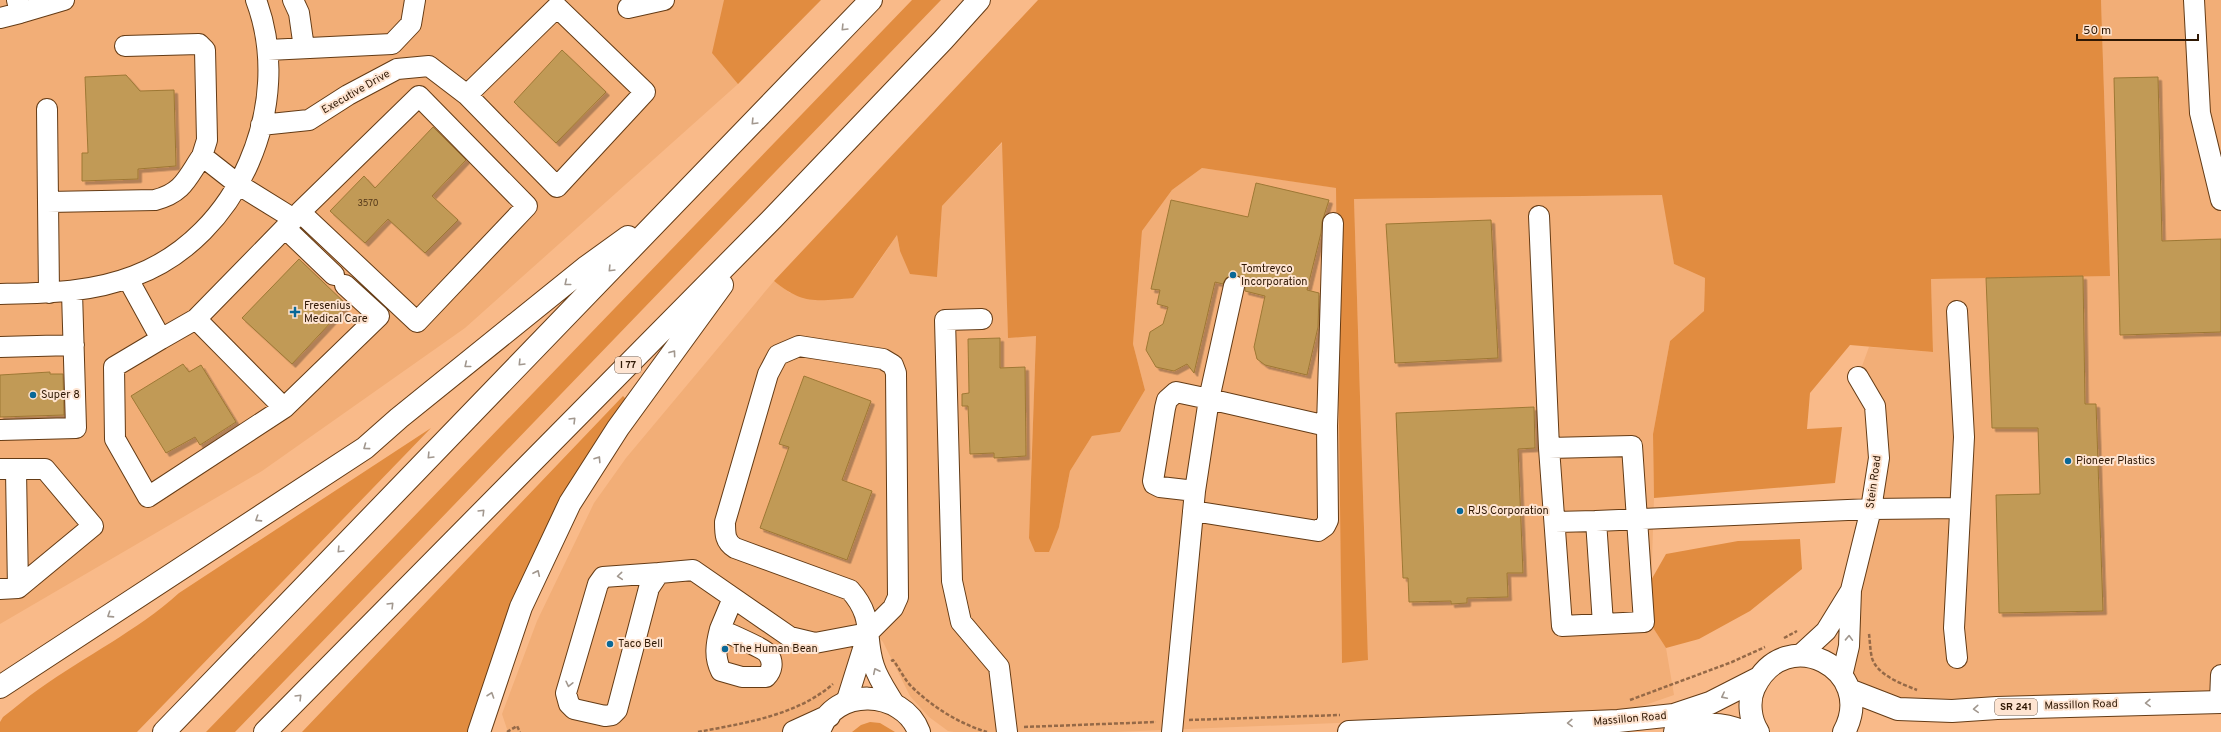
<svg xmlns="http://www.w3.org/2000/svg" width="2221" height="732" font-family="Overpass,sans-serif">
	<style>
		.built { fill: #f2ae77 }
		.green { fill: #e18c40 }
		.building { fill: #c19a57; stroke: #9e7834; filter: url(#shadow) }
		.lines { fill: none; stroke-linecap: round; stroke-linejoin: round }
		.minor-casing { stroke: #643b15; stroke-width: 22 }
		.major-casing { stroke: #643b15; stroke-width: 24 }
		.highway-casing { stroke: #643b15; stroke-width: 24 }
		.path { stroke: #956947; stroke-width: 2.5; stroke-dasharray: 4 2; stroke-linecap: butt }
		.minor { stroke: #fff; stroke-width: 20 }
		.major { stroke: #fff; stroke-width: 22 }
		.highway { stroke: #fff; stroke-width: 22 }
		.oneway { stroke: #a1978e }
		.poi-dot { fill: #0a6897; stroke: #fee4d1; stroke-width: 1.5 }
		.labels { text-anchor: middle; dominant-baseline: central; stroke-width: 4; stroke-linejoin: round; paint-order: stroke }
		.number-label { font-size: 9px; fill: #543819 }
		.shield { fill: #fee4d1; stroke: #6d5542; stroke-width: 1 }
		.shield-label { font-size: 10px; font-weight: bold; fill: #2f1804 }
		.street-label { font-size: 11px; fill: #2f1804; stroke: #fee4d1 }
		.poi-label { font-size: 11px; fill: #2f1804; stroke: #fee4d1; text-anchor: start }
	</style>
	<defs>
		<filter id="shadow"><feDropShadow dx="3.5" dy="3.5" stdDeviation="0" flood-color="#0004"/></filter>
	</defs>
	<rect width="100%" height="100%" fill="#f9ba89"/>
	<path class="built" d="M0,0H814L738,84L465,328L262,471L0,624Z
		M2101,0H2221V702L1952,711L1849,690V646L1879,458L1858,377L1869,347L1933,352L1931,279L2110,275Z
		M1003,142L1008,337L1036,336L1029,538L1059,527L1070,471L1092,436L1120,432L1145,390L1133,344L1142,231L1172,190L1202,168L1337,188L1342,663L1368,659L1354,199L1663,195L1674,264L1705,278L1704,311L1670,341L1653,434L1654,498L1650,623L1666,648L1674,695L1628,711L1115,732H954L948,731L929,717L910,696L883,642L867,625L853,682L794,732H508L502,714L537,621L594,503L626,458L774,281L790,293L872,272L897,235L900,251L937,277L942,206Z"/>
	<path class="green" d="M724,0H821L738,84L712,53Z
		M912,0H941L235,732H206Z
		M1038,0H2101L2110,276L1931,279L1933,352L1850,345L1810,393L1807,429L1842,427L1835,483L1654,498L1653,434L1670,341L1704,311L1705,278L1674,264L1662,195L1354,199L1368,660L1342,663L1336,188L1202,168L1172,190L1142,231L1133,344L1145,390L1120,432L1092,436L1070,471L1059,527L1049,552H1035L1029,538L1036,336L1008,338L1002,142L942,206L937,277L910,274L900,251L897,235L853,298C817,301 803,305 774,281Z
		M623,396L626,399L598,438L569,485L472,732H302Z
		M431,428L137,732H0V722L3,717C15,708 27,697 39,689C85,656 137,631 179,593Z
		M1800,539L1802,569L1750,611L1699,639L1666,648L1650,623V582L1666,554L1738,541Z
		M870,722L880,723L895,732H852L861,725Z"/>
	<path class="building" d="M562,50L606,92L556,143L514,102Z
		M126,75L140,91L174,90L176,166L138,169V179L82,181V153H88L85,77Z
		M2158,77L2162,241L2221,239V332L2120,335L2114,78Z
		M433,127L466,160L432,196L458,220L425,253L388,219L365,243L330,211L364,176L375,188Z
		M1256,183L1329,200L1322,222L1321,233L1307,290L1319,293L1318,327L1307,375L1265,365L1257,359L1254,347L1265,296L1245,291V282L1236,275L1226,278L1223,284L1215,282L1194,373L1187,364L1174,371L1156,367L1146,350L1150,332L1163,324L1168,307L1157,304L1160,290L1151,289L1171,200L1248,217Z
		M1491,220L1498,358L1395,363L1386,224Z
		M299,259L347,305L292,364L242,318Z
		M2083,276L2085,404H2096L2103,611L1999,613L1996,495L2040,494L2038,428H1992L1986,278Z
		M1000,338V368L1025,367L1026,456L994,458V453L970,454L968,406H962V394L969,393L968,339Z
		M183,364L189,372L201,365L236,422L200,445L195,437L166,453L131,396Z
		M50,372V374H63L64,415L0,417V375Z
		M804,376L871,401L842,480L872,491L847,560L760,528L789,447L779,444Z
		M1534,407L1535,448L1518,449L1523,573H1507L1508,597L1467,598V603L1451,604V601L1409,602L1408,578H1403L1396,413Z"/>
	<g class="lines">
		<g class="minor-casing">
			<path id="minor" d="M17,0L20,13L64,0
				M293,0L299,13L304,48
				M2194,0L2200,113L2221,200
				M628,8L664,0
				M0,18L20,13
				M125,46L199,44L205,50L207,140L202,156L239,185L294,219L285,228
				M268,50L392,44L411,24L415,0
				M47,109L48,202L155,200C183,193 187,178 202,156
				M261,125L309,120L348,95L397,69L429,66L467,95L557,187L645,92L557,7L467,95
				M48,202L49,293
				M1539,216L1549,448L1562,626L1644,622L1632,446L1549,448
				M294,219L300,212L417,322L527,206L419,96L300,212
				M128,279L161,339L114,367L115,439L148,497L284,408L196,319L161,339
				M0,294C46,293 90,293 134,276C239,237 295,104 256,0
				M1957,311L1964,437L1954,628L1957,658
				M196,319L285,228L334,275
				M982,319L945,320L952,581L961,622L999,667L1007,732
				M0,347L74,345
				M284,408L379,316L345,285
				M1327,426L1333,223
				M0,430L76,428L72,292
				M0,469H45L93,526L18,588L0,589
				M16,471L18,588
				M1195,491L1160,487L1154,484L1153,481L1165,408L1167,400L1176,392L1209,399L1234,286
				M1555,522L1596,521
				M659,573L603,577L598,584L566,693L569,704L574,709L605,716L612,715L617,710L649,588L659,573L693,570L790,637L815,643L868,633
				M1603,624L1596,521L1871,509L1960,508
				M720,629C716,644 714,657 721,671L742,677H766C772,671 774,662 768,654C764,648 729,634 720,629L733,598
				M1800,655L1826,631L1850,592
				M1842,676L1849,646L1851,590L1871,509L1879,458L1875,406L1858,377
				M2220,702L2221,675
				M846,703L868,633L893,608L898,597L896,373L893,365L883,359L799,346L778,355L768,374L725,522C725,534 725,542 735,548L850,590C875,618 864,636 874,666C878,679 888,693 895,705
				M1172,732L1195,491L1209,399L1327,426L1328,520L1325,526L1318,531L1193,511"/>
		</g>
		<g class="major-casing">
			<path id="major" d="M1849,690L1898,709L1952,711L1997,708L2221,702
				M794,732L829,716
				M819,732C833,686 903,689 919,732
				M1349,732L1618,721L1674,715L1710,703L1759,678
				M1675,732C1701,724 1718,721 1744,732
				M1758,732C1750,720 1748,701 1754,688C1785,621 1878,669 1844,732"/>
		</g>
		<g class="highway-casing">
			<path id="highway" d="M0,687L365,448L399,418L585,268L628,237
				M164,732L871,0
				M265,732L773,218L943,40L979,0
				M479,732L521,607L570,503L618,428L722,285"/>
		</g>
		<path class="path" d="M1869,634C1870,641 1870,650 1872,658C1877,675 1902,684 1917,690
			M1784,638L1797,631
			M891,661L893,660C900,669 905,681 913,688C934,708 960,724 987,732
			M1630,700L1732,662L1765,647
			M1189,720L1340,715
			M1024,727L1156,722
			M507,732L517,726L520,732
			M698,732C744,723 796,716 833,684"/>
		<use href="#minor" class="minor"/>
		<use href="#major" class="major"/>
		<use href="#highway" class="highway"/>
	</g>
	<defs><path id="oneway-chevron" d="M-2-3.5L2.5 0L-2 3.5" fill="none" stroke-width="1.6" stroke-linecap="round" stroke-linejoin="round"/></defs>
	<g class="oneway">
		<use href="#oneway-chevron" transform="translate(844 28) rotate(134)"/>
		<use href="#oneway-chevron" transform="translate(754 122) rotate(134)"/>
		<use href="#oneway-chevron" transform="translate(611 269) rotate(134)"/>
		<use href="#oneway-chevron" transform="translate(567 283) rotate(141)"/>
		<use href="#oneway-chevron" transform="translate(673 353) rotate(-54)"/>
		<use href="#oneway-chevron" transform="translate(521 363) rotate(134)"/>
		<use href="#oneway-chevron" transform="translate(467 365) rotate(141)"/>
		<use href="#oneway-chevron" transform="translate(573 420) rotate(-45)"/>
		<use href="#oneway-chevron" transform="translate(366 447) rotate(144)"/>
		<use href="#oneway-chevron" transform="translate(430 456) rotate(134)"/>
		<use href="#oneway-chevron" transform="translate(598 459) rotate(-57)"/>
		<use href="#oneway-chevron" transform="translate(482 512) rotate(-45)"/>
		<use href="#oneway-chevron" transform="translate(258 519) rotate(147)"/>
		<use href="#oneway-chevron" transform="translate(340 550) rotate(134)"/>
		<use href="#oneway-chevron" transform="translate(537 573) rotate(-65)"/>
		<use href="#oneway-chevron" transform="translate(620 576) rotate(175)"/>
		<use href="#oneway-chevron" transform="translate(391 605) rotate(-45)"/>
		<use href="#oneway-chevron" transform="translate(110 615) rotate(147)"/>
		<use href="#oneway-chevron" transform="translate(1849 638) rotate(-88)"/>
		<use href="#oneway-chevron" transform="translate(876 671) rotate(-116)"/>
		<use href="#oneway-chevron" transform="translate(569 684) rotate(103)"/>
		<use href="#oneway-chevron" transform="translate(491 695) rotate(-71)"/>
		<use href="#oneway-chevron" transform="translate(1724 696) rotate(153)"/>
		<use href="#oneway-chevron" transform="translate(299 697) rotate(-45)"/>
		<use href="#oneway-chevron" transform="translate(2148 703) rotate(178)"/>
		<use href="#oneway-chevron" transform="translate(1976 709) rotate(176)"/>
		<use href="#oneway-chevron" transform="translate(1570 723) rotate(178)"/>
	</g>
	<g class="poi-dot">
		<circle cx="1233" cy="275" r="4"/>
		<path d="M293 306h4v4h4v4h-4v4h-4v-4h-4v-4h4z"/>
		<circle cx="33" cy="395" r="4"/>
		<circle cx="2068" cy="461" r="4"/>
		<circle cx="1460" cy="511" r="4"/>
		<circle cx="610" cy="644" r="4"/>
		<circle cx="725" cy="649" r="4"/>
	</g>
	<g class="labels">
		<g class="number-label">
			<text x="368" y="203">3570</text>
		</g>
		<g class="shield">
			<rect x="615" y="357" width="26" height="16" rx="3"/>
			<rect x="1995" y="699" width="42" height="16" rx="3"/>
		</g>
		<g class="shield-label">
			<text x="628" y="365">I 77</text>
			<text x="2016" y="707">SR 241</text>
		</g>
		<g class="street-label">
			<text transform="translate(356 92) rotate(-30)">Executive Drive</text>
			<text transform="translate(1874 482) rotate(-82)">Stein Road</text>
			<text transform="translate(2081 705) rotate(-2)">Massillon Road</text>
			<text transform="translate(1630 719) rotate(-5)">Massillon Road</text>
		</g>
		<g class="poi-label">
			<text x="1241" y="269">Tomtreyco<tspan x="1241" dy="13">Incorporation</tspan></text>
			<text x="304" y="306">Fresenius<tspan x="304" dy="13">Medical Care</tspan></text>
			<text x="41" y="395">Super 8</text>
			<text x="2076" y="461">Pioneer Plastics</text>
			<text x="1468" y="511">RJS Corporation</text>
			<text x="618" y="644">Taco Bell</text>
			<text x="733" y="649">The Human Bean</text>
		</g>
	</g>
	<path d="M2077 34v6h121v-6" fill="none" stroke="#2f1804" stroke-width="2"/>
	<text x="2083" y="34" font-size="12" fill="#2f1804" stroke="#fee4d1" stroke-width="3" paint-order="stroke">50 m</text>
</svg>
